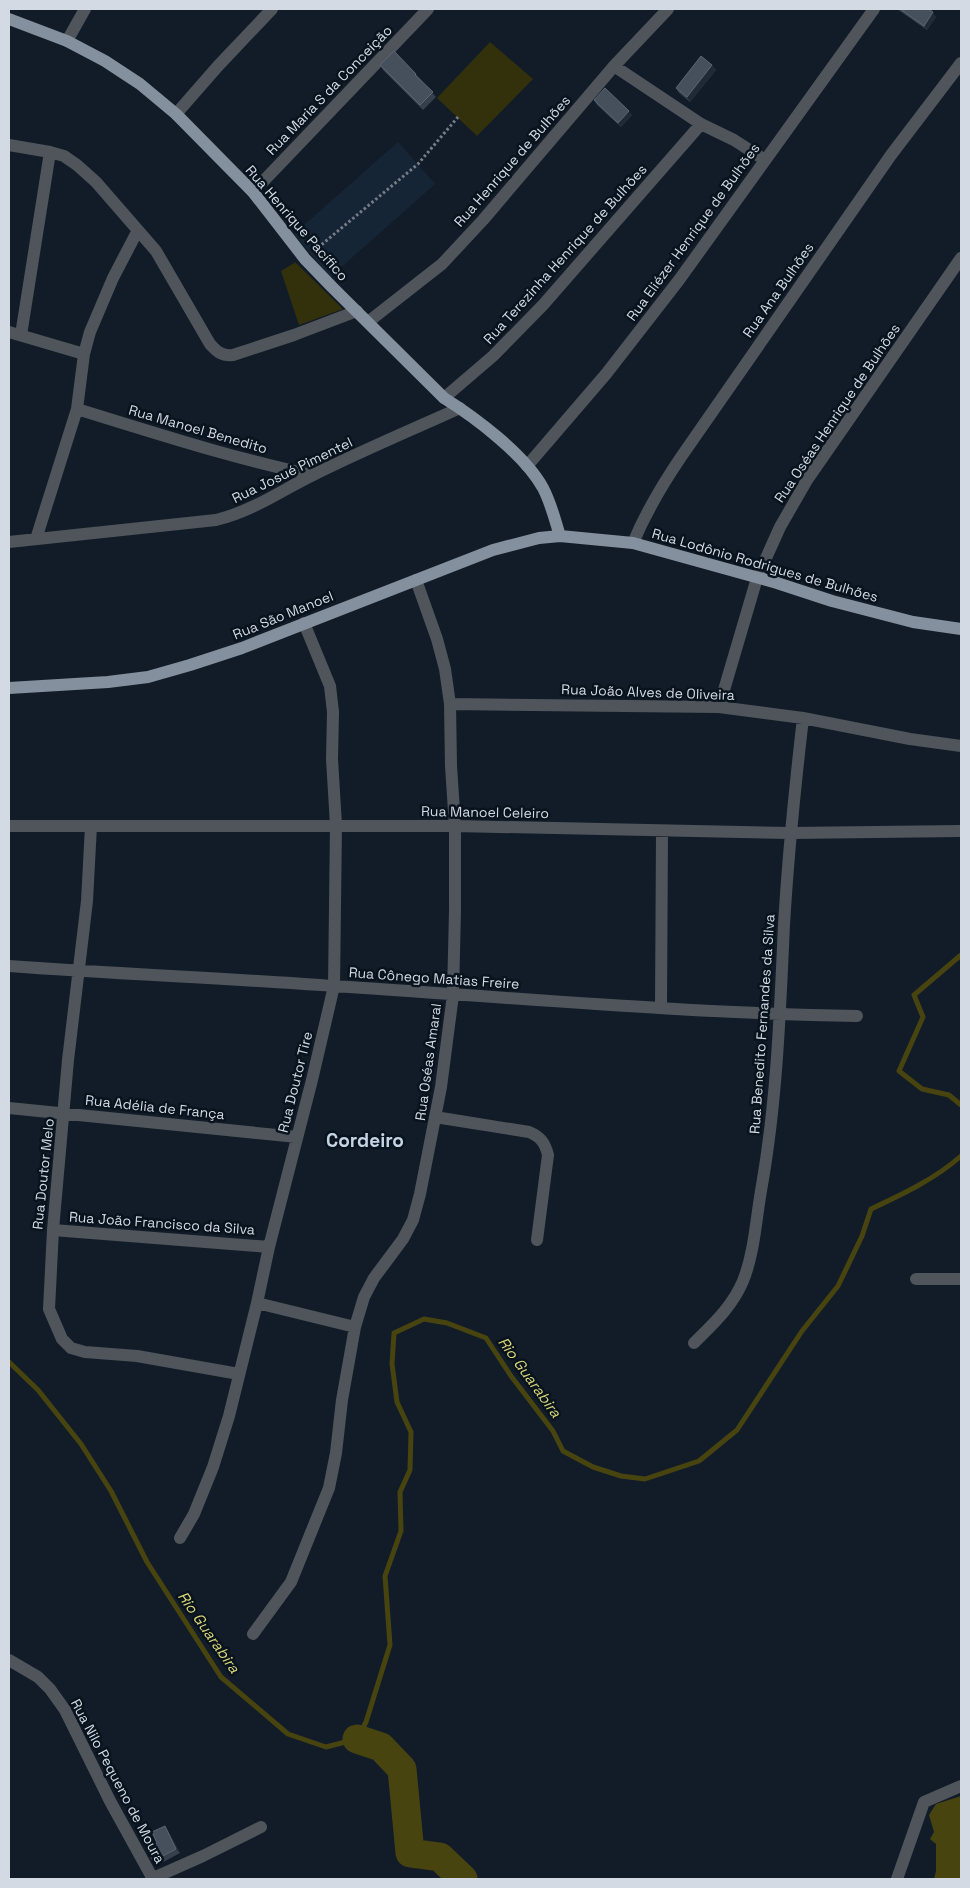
<svg xmlns="http://www.w3.org/2000/svg" width="970" height="1888" font-family="'Space Grotesk',sans-serif">
	<style>
		.built { fill: #162536 }
		.green { fill: #33310b }
		.water { fill: #474410 }
		.lines { fill: none; stroke-linecap: round; stroke-linejoin: round }
		.stream { stroke: #474410; stroke-width: 5 }
		.river { stroke: #474410; stroke-width: 29 }
		.path { stroke: #757d88; stroke-width: 3; stroke-dasharray: 2.5 2.5; stroke-linecap: butt }
		.minor { stroke: #50555c; stroke-width: 12 }
		.major { stroke: #85909e; stroke-width: 12 }
		.wall { fill: #35404c }
		.shaded-wall { fill: #202a37 }
		.building { fill: #46505d; stroke: #5c6672 }
		.labels { text-anchor: middle; dominant-baseline: central; stroke-width: 5; stroke-linejoin: round; paint-order: stroke }
		.street-label { font-size: 14px; fill: #d3dae3; stroke: #09131e }
		.water-label { font-size: 15px; font-style: italic; fill: #d9d676; stroke: #09131e }
		.district-label { font-size: 19px; font-weight: bold; fill: #c5d4e5; stroke: #09131e }
	</style>
	<rect width="100%" height="100%" fill="#121c28"/>
	<path class="built" d="M398,142L435,184L330,277L294,234Z"/>
	<path class="green" d="M490,42L533,79L477,136L437,98Z
		M296,262V263L343,309L299,325L281,271Z"/>
	<path class="water" d="M961,1796V1879H934L936,1871V1844L930,1839L934,1832L929,1815L936,1804Z"/>
	<g class="lines">
		<path class="stream" d="M961,955L914,995L923,1017L899,1071L922,1089L949,1095L961,1105
			M9,1362L38,1390L81,1444L111,1491L147,1562L221,1677L288,1734L326,1747L357,1739L366,1722L390,1645L385,1576L401,1531L400,1492L410,1470L411,1432L397,1402L392,1364L394,1333L424,1319L447,1323L486,1338L511,1376L553,1431L563,1451L593,1467L621,1476L645,1479L699,1461L737,1430L802,1331L838,1286L862,1236L871,1209C903,1194 935,1179 961,1156"/>
		<path class="river" d="M357,1739L381,1747L402,1769L410,1853L440,1857L463,1879"/>
		<path class="path" d="M314,251L418,164L458,117"/>
		<path class="minor" d="M67,41L85,9
			M614,66L701,124L734,140L765,160
			M176,114L218,66L272,9
			M9,145L50,152L64,156L77,165L96,182L156,251L210,344C217,352 222,356 233,355L294,335L357,311
			M253,192L428,9
			M368,322L442,264L483,220L614,66L668,9
			M9,332L84,354
			M21,335L50,152
			M444,398L493,356L543,305L701,124
			M77,409C155,433 232,458 312,475
			M527,466L606,374L679,280L874,9
			M36,539L77,409L84,354L90,332L113,278L138,230
			M9,542L216,520C253,511 280,491 313,475C361,451 411,430 460,408
			M633,543C646,512 662,485 681,457L891,155L961,63
			M450,704L719,707L803,718L910,739L961,746
			M719,707L757,578L780,527L807,480L961,258
			M9,826H455L790,833L961,831
			M91,826L87,901L68,1060L53,1230L49,1309L62,1339L71,1348L85,1352L137,1356L239,1374
			M9,966C117,974 225,978 333,986C507,997 682,1013 857,1016
			M661,1008L662,831
			M9,1108L297,1137
			M435,1117L529,1132C541,1137 545,1143 548,1155L537,1240
			M53,1230L269,1247
			M916,1279H961
			M257,1303L355,1327
			M694,1343C713,1324 732,1307 743,1281C755,1251 756,1217 762,1185C777,1099 780,1012 784,925C788,856 795,787 803,718
			M180,1538L194,1514L213,1467L229,1416L257,1303L269,1247L312,1080L334,986L336,825L332,759L333,712L330,686L304,623
			M253,1634L291,1582L329,1488L336,1453L342,1400L355,1327L364,1297L374,1278L403,1239L413,1220L420,1194L441,1087L453,995L455,910V826L451,766L450,704L445,669L437,639L416,580
			M9,1660L38,1677L50,1689L65,1710L110,1801L153,1879
			M151,1879L203,1856L261,1827
			M897,1879L924,1802L961,1786"/>
		<path class="major" d="M9,19L67,41L105,61L140,84L176,114L253,192L305,259L332,287L444,398C476,418 525,455 543,488C551,503 555,520 560,536
			M9,688L108,682L148,677L190,665L242,648L493,550L539,538L560,536L633,543L777,583L832,601L913,622L961,629"/>
	</g>
	<path class="wall" d="M897,9H928L936,17L927,30Z
		M380,65L416,74L436,97L423,110L383,70Z
		M712,65L716,70L690,102L679,93L676,88Z
		M594,100L632,115L621,127L597,105Z
		M168,1831L180,1853L156,1866L153,1861L157,1843Z"/>
	<path class="shaded-wall" d="M933,12L936,17L927,30L924,26Z
		M712,65L716,70L690,102L687,97Z
		M629,111L632,115L621,127L618,123Z
		M165,1826L168,1831L180,1853L176,1849Z"/>
	<path class="building" d="M900,9H928L933,12L924,26Z
		M394,51L416,74L415,75L433,92L420,105L380,65Z
		M701,56L712,65L687,97L676,88Z
		M605,88L629,111L618,123L594,100Z
		M165,1826L176,1849L153,1861L146,1848L157,1843L152,1832Z"/>
	<g class="labels">
		<g class="street-label">
			<text transform="translate(329 90) rotate(-46)">Rua Maria S da Conceição</text>
			<text transform="translate(512 161) rotate(-49)">Rua Henrique de Bulhões</text>
			<text transform="translate(297 223) rotate(49)">Rua Henrique Pacífico</text>
			<text transform="translate(693 232) rotate(-54)">Rua Eliézer Henrique de Bulhões</text>
			<text transform="translate(565 254) rotate(-48)">Rua Terezinha Henrique de Bulhões</text>
			<text transform="translate(778 290) rotate(-55)">Rua Ana Bulhões</text>
			<text transform="translate(837 413) rotate(-56)">Rua Oséas Henrique de Bulhões</text>
			<text transform="translate(198 429) rotate(16)">Rua Manoel Benedito</text>
			<text transform="translate(292 470) rotate(-26)">Rua Josué Pimentel</text>
			<text transform="translate(765 565) rotate(16)">Rua Lodônio Rodrigues de Bulhões</text>
			<text transform="translate(283 615) rotate(-22)">Rua São Manoel</text>
			<text transform="translate(648 692) rotate(2)">Rua João Alves de Oliveira</text>
			<text transform="translate(485 812) rotate(1)">Rua Manoel Celeiro</text>
			<text transform="translate(434 978) rotate(4)">Rua Cônego Matias Freire</text>
			<text transform="translate(762 1024) rotate(-86)">Rua Benedito Fernandes da Silva</text>
			<text transform="translate(428 1062) rotate(-82)">Rua Oséas Amaral</text>
			<text transform="translate(295 1082) rotate(-76)">Rua Doutor Tire</text>
			<text transform="translate(155 1107) rotate(6)">Rua Adélia de França</text>
			<text transform="translate(43 1174) rotate(-84)">Rua Doutor Melo</text>
			<text transform="translate(162 1223) rotate(4)">Rua João Francisco da Silva</text>
			<text transform="translate(118 1781) rotate(62)">Rua Nilo Pequeno de Moura</text>
		</g>
		<g class="water-label">
			<text transform="translate(530 1377) rotate(54)">Rio Guarabira</text>
			<text transform="translate(209 1632) rotate(55)">Rio Guarabira</text>
		</g>
		<g class="district-label">
			<text x="365" y="1140">Cordeiro</text>
		</g>
	</g>
	<rect width="970" height="1888" fill="none" stroke="#d3dae3" stroke-width="20"/>
</svg>
